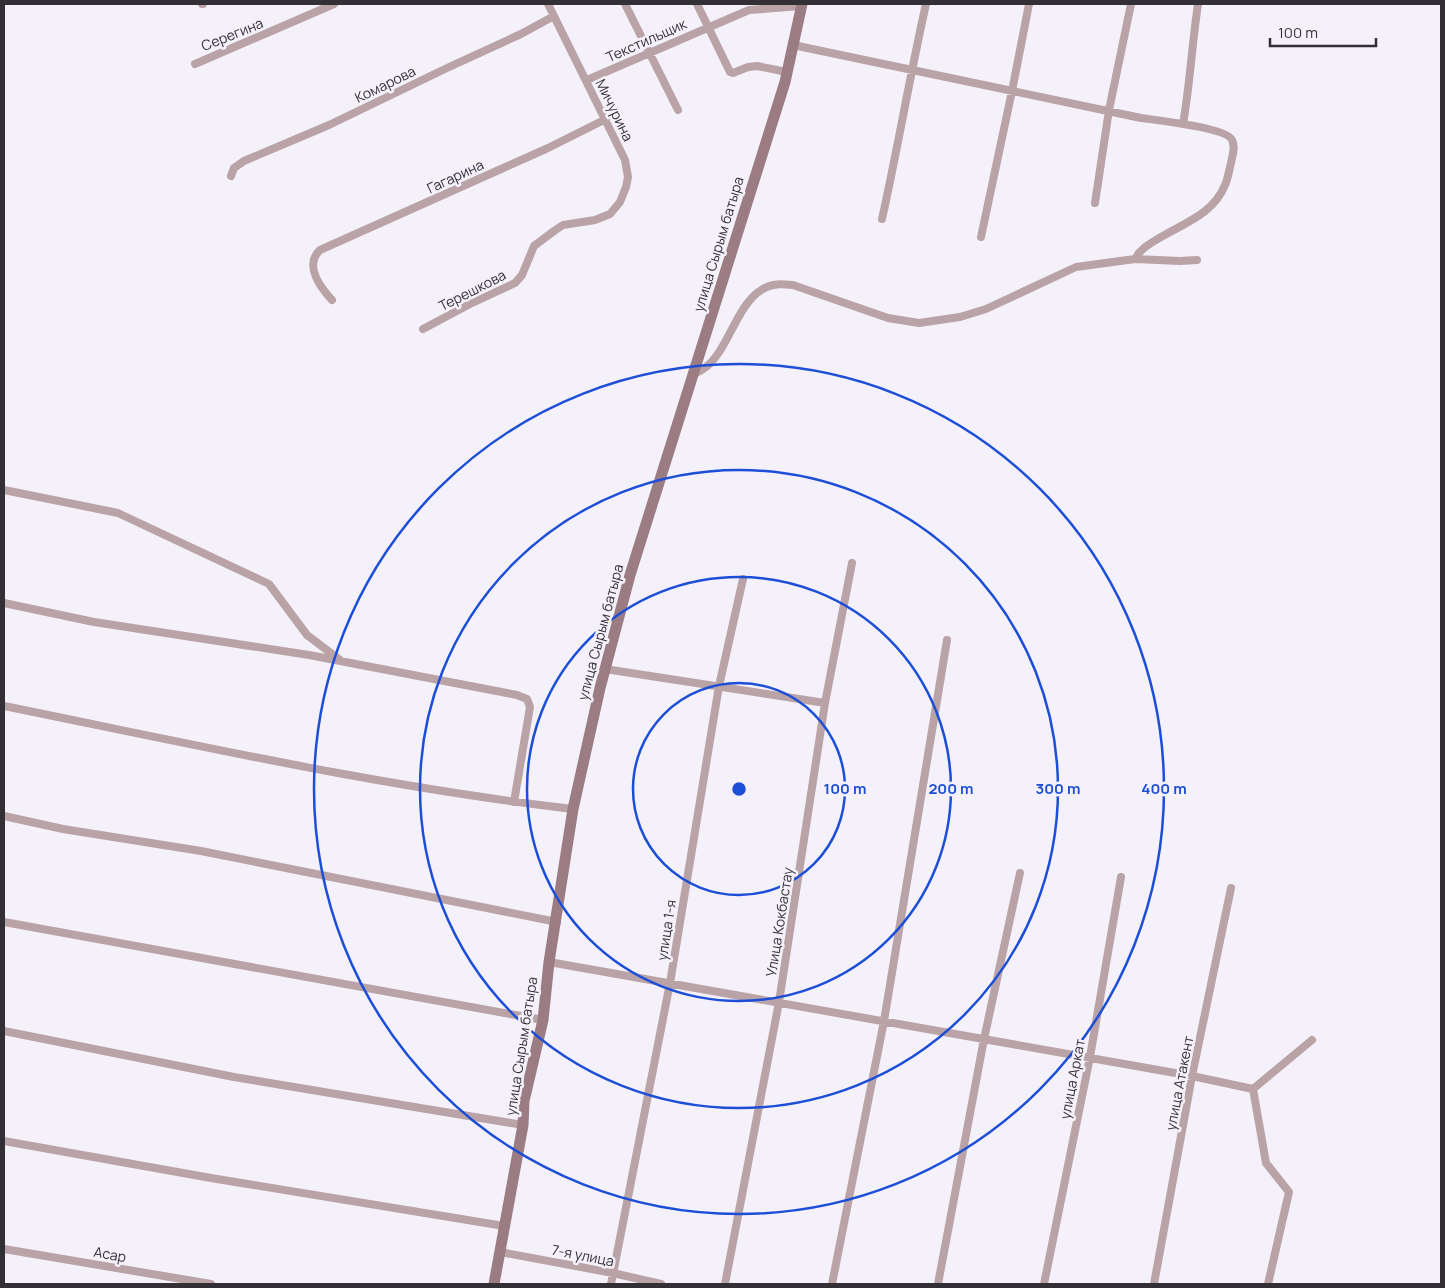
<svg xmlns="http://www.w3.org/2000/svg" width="1445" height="1288" font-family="Manrope,sans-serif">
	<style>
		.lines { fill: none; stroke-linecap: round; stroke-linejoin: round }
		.street { stroke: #b9a3a7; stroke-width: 8 }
		.secondary { stroke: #9c7c83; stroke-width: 11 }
		.ring { fill: none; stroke: #1d4ed8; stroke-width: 2.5 }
		.labels { text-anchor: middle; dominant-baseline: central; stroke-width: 5; stroke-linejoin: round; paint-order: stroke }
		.street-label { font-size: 14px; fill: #323034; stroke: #f5f1fb }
		.centre { fill: #1d4ed8; stroke: #f5f1fb; stroke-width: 2.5 }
		.ring-label { font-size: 15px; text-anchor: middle; font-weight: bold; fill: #1d4ed8; stroke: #f5f1fb; stroke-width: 5; stroke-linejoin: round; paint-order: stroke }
	</style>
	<rect width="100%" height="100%" fill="#f5f1fb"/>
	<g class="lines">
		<path class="street" d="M202,4H203
			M625,4L678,110
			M697,4L730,72L733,73L748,67L757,66L787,72
			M793,45L1141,118C1156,120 1227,128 1232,140C1236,147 1232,156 1231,163C1229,170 1228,179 1225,185C1214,213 1185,223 1161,237C1151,243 1141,248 1135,259
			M195,64L334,4
			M587,80L749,10L802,6
			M1183,124C1190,84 1192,44 1198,4
			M231,176L234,168L244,161L329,125L447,68L521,34L554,16
			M1095,203L1109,110L1131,4
			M882,219C898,147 910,75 926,4
			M981,237L1012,91L1029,4
			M332,300C320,287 304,265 320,250L548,148L606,119
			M423,329L470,304L515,283L522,275L534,246L554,231L563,225L595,220L610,214L620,202L626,187L628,177L625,160L548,4
			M693,375C697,372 703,370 706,367C729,349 737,303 763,289C772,283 782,284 793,285L888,318L919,323L960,317L986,309L1076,267L1135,259L1180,261L1197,260
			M4,490L118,513L269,584L307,635L340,660
			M4,603L94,622L309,655L517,695L527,699L530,707L514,802
			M605,669L825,703
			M4,706C192,744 382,787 573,809
			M4,816L63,829L201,851L557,922
			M4,922L543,1020
			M549,962L1192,1076L1253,1089L1312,1040
			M4,1031L234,1077L523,1125
			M1253,1089L1266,1163L1289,1192L1268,1284
			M4,1141L211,1178L504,1226
			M4,1249L211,1284
			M500,1252L613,1273L661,1284
			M611,1284L670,983L719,686L743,579
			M725,1284L779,1002L825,703L852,563
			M832,1284L884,1021L947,640
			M938,1284L984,1039L1020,873
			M1044,1284L1090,1057L1121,877
			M1154,1284L1192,1076L1231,888"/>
		<path class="secondary" d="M494,1284L523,1125L524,1101L543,1020L549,962L573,809L600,688L630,575L785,82L802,4"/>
	</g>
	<g class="ring">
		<circle cx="739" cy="789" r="106"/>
		<circle cx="739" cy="789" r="212"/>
		<circle cx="739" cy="789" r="319"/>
		<circle cx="739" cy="789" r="425"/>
	</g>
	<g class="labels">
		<g class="street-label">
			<text transform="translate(232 34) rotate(-22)">Серегина</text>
			<text transform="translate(646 40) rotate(-24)">Текстильщик</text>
			<text transform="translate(385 84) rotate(-26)">Комарова</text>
			<text transform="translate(615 110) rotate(64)">Мичурина</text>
			<text transform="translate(455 176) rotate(-25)">Гагарина</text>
			<text transform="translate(718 244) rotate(-73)">улица Сырым батыра</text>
			<text transform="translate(472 290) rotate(-27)">Терешкова</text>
			<text transform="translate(600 632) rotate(-75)">улица Сырым батыра</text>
			<text transform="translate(779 922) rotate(-81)">Улица Кокбастау</text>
			<text transform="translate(666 930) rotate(-81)">улица 1-я</text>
			<text transform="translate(521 1046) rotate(-81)">улица Сырым батыра</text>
			<text transform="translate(1072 1079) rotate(-79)">улица Аркат</text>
			<text transform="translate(1179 1083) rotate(-79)">улица Атакент</text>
			<text transform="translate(110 1254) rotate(10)">Асар</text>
			<text transform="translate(583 1255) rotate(11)">7-я улица</text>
		</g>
	</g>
	<circle cx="739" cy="789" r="8" class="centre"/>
	<g class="ring-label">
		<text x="845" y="794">100 m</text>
		<text x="951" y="794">200 m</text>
		<text x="1058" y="794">300 m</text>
		<text x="1164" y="794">400 m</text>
	</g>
	<rect width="1445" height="1288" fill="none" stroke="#323034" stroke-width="10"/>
	<path d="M1270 38v8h106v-8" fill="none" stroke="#323034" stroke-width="2.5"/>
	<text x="1278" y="38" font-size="15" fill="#323034" stroke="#f5f1fb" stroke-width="4" paint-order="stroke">100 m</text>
</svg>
